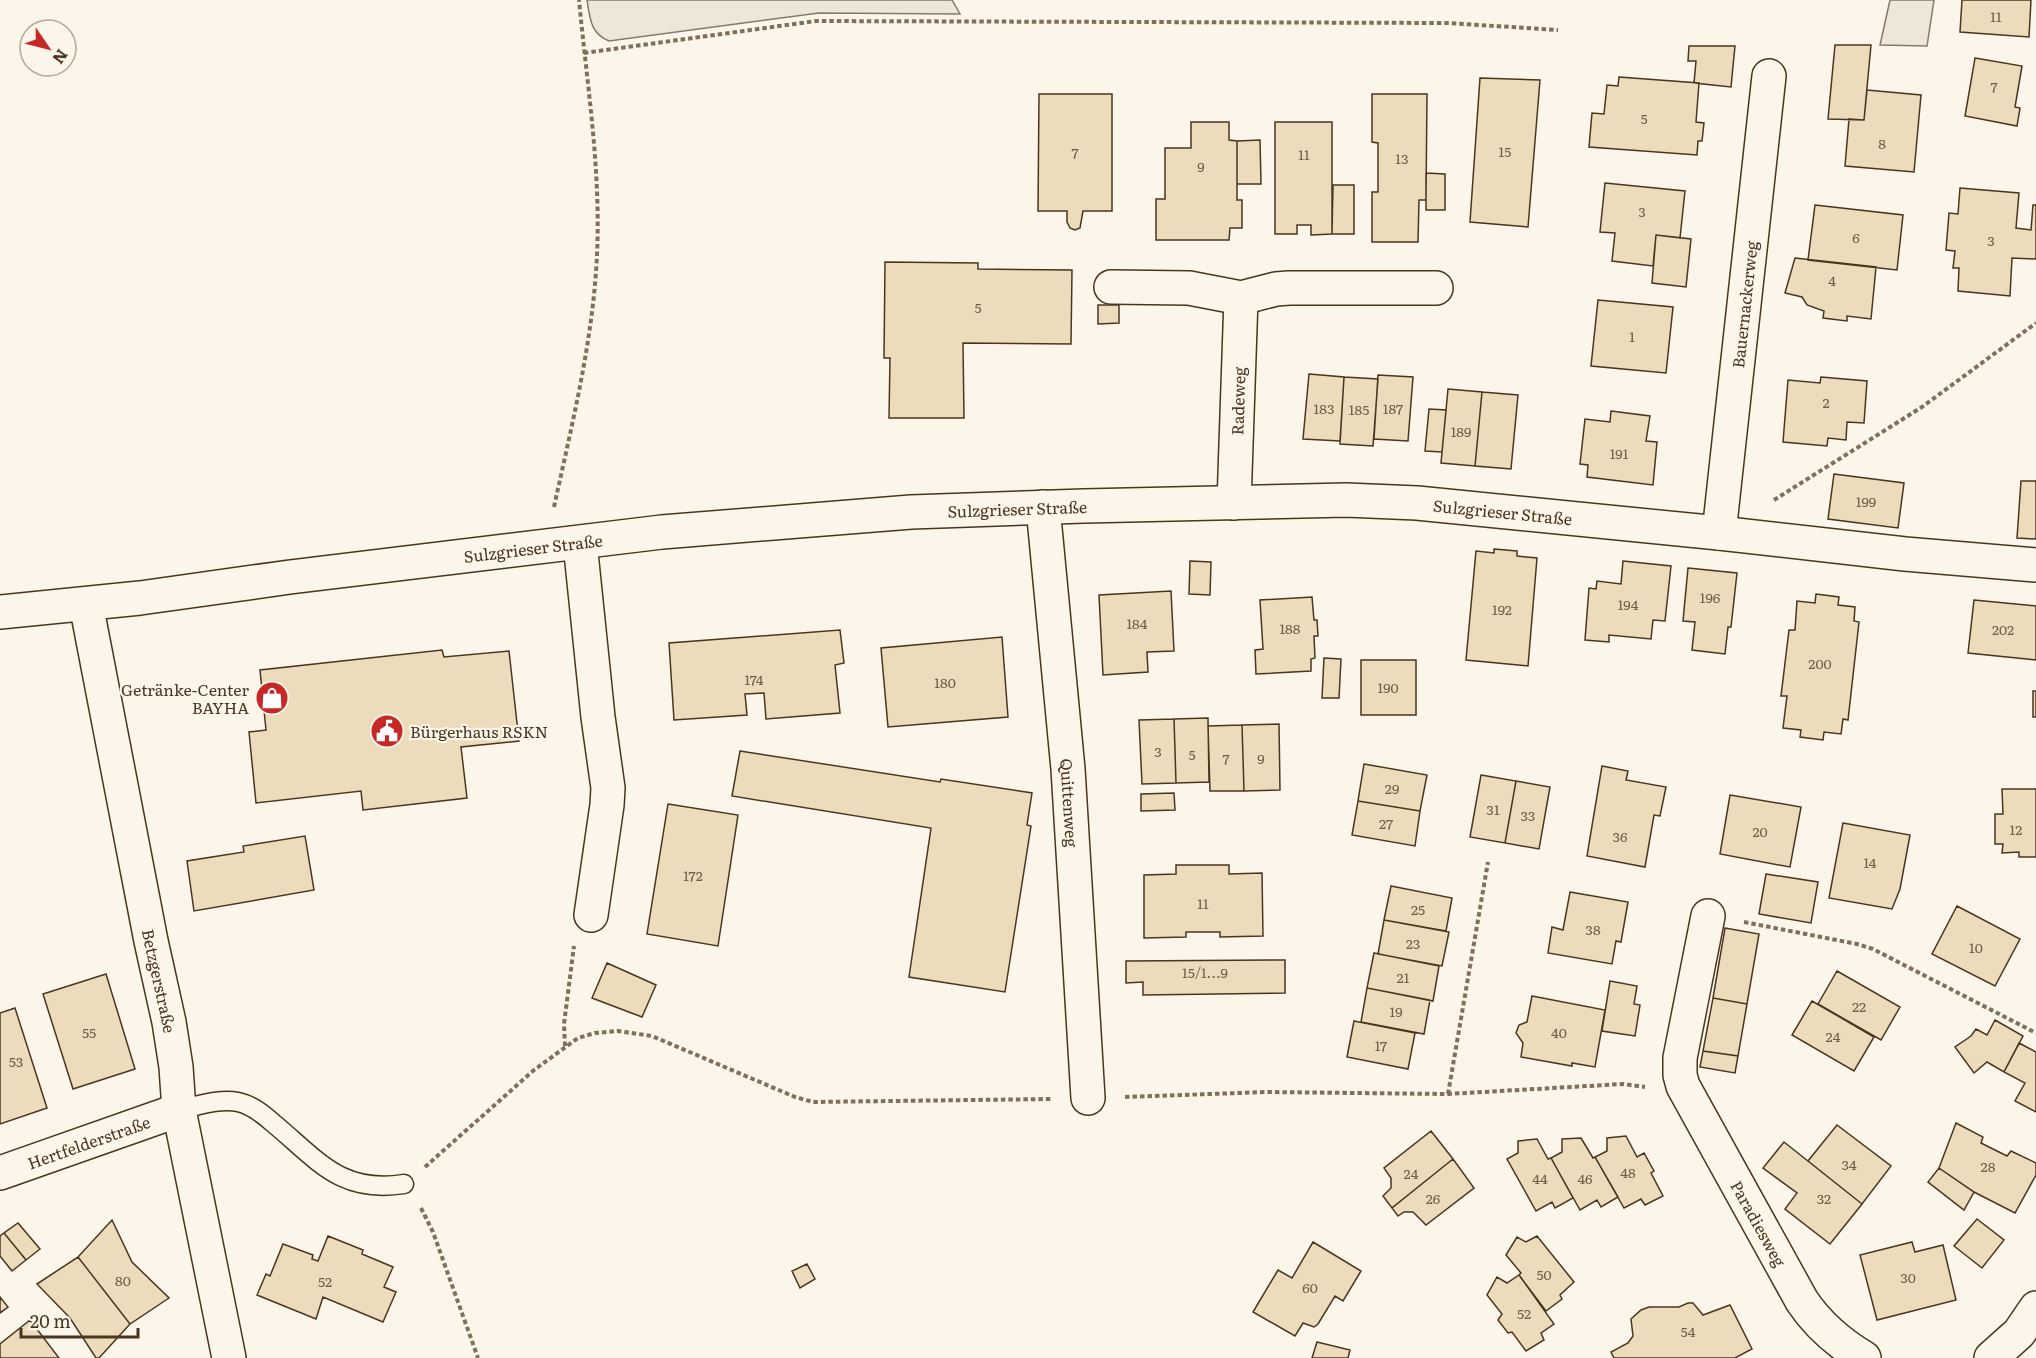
<svg xmlns="http://www.w3.org/2000/svg" width="2036" height="1358" font-family="Literata,serif">
	<style>
		.green { fill: #ede6d9; stroke: #887966; stroke-width: 1.5 }
		.building { fill: #ecdcbc; stroke: #4a3520; stroke-width: 1.5 }
		.lines { fill: none; stroke-linecap: round; stroke-linejoin: round }
		.lane-casing { stroke: #4a3520; stroke-width: 21 }
		.street-casing { stroke: #4a3520; stroke-width: 36 }
		.secondary-casing { stroke: #4a3520; stroke-width: 36 }
		.path { stroke: #7f6f5c; stroke-width: 4; stroke-dasharray: 4.5 3; stroke-linecap: butt }
		.lane { stroke: #fbf6e9; stroke-width: 18 }
		.street { stroke: #fbf6e9; stroke-width: 33 }
		.secondary { stroke: #fbf6e9; stroke-width: 33 }
		.labels { text-anchor: middle; dominant-baseline: central; stroke-width: 4.5; stroke-linejoin: round; paint-order: stroke }
		.number-label { font-size: 14px; fill: #725f47 }
		.street-label { font-size: 16px; fill: #4a3520; stroke: #fbf6e9 }
		.poi-label { font-size: 16px; fill: #4a3520; stroke: #fbf6e9; text-anchor: end }
	</style>
	<rect width="100%" height="100%" fill="#fbf6e9"/>
	<path class="green" d="M587,0H952L960,14L819,13L609,41C590,33 590,18 587,0Z
		M1890,0H1934L1927,46L1880,45Z"/>
	<path class="building" d="M1962,0H2031L2029,37L1960,32Z
		M1835,45H1871L1864,120L1828,119Z
		M1689,46H1735L1731,87L1694,83L1696,61H1688Z
		M1975,58L2022,66L2015,107L2020,108L2017,126L1965,116Z
		M1619,77L1699,83L1696,122L1704,123L1702,141H1698L1697,155L1589,147L1592,113L1604,114L1607,85L1618,86Z
		M1480,78L1540,80L1528,227L1470,222Z
		M1867,90L1921,95L1914,172L1845,166L1849,119L1864,120Z
		M1039,94H1112V211H1083L1080,228L1075,230L1070,228L1067,222V211H1038Z
		M1372,94H1427L1426,200H1419L1418,242H1372V192H1378V143L1372,142Z
		M1191,122H1229V140L1237,141V200H1242V228H1230L1229,240H1156V199H1165V148H1191Z
		M1275,122H1332V234L1311,235V225H1297V234H1275Z
		M1260,140L1261,184H1237V141Z
		M1426,173L1445,174V210H1426Z
		M1605,183L1685,191L1680,238L1656,235L1653,266L1612,261L1615,233L1600,232Z
		M1333,185H1354V234H1332Z
		M1960,188L2019,193L2016,228L2031,230L2033,205H2036V259L2012,258L2010,296L1958,291L1959,268H1953L1955,251L1946,250L1949,213L1958,214Z
		M1815,205L1903,215L1897,270L1808,260Z
		M1656,235L1691,239L1686,287L1652,283Z
		M1795,258L1876,267L1871,319L1847,316V321L1823,318L1824,311L1807,305L1802,297L1785,293Z
		M885,262L978,263V269L1072,270L1071,344L963,343L964,418H889L890,358H884Z
		M1598,300L1673,307L1666,373L1591,366Z
		M1098,305H1119V323L1098,324Z
		M1309,374L1344,377L1340,441L1303,439Z
		M1378,375L1413,377L1408,441L1374,439Z
		M1344,377L1378,379L1373,446L1340,444Z
		M1821,377L1867,381L1864,423L1847,422L1846,440L1828,438L1827,446L1783,442L1788,380L1820,383Z
		M1448,389L1482,392L1475,466L1441,463Z
		M1482,392L1518,395L1511,469L1475,466Z
		M1429,409L1446,410L1442,452L1425,451Z
		M1611,411L1650,416L1646,441L1657,442L1653,485L1587,477L1588,465L1580,464L1585,419L1610,422Z
		M1834,474L1904,483L1898,528L1828,519Z
		M2021,481H2036V539L2017,538Z
		M1494,549L1517,551V556L1537,558L1528,666L1466,660L1476,551L1494,553Z
		M1190,561L1211,562L1210,595L1189,594Z
		M1623,561L1671,566L1665,621L1653,620L1651,639L1609,635V642L1585,640L1589,588L1596,589L1597,581L1621,584Z
		M1688,568L1737,573L1731,627H1728L1725,654L1692,650L1695,622L1683,621Z
		M1171,591L1174,651L1147,652L1148,672L1103,675L1099,595Z
		M1816,594L1839,597L1838,605L1855,607L1854,621L1859,622L1848,720L1843,719L1841,734L1824,732L1823,740L1800,737L1801,730L1783,728L1787,696H1781L1789,630H1795L1797,601L1815,603Z
		M1312,597L1314,620H1317L1318,636H1314L1315,658L1311,659V671L1256,674L1255,650L1263,649L1260,600Z
		M1974,600L2036,606V660L1968,653Z
		M840,630L844,663L835,665L840,713L766,719L764,693L745,694L747,715L674,720L669,643Z
		M1002,637L1008,717L888,727L881,648Z
		M442,650L444,657L509,651L519,741L461,747L467,798L363,810L361,791L256,803L249,732L266,730L260,670Z
		M1324,658L1341,659L1339,698H1322Z
		M1361,660H1416V715H1361Z
		M2033,691H2036V717H2033Z
		M1208,718L1209,782L1176,783L1174,719Z
		M1174,719L1176,783L1142,784L1139,720Z
		M1279,724L1280,790L1244,791L1242,725Z
		M1242,725L1244,791H1210L1208,726Z
		M740,751L940,782L941,779L1032,793L1027,825L1031,826L1005,992L909,977L931,828L732,796Z
		M1364,764L1427,775L1420,811L1358,801Z
		M1602,766L1628,771L1626,780L1666,787L1660,816L1654,815L1645,867L1587,856Z
		M1481,775L1516,781L1505,843L1470,837Z
		M1516,781L1550,787L1539,849L1505,843Z
		M2002,789H2036V857H2019V852L2002,853L2003,844H1995V814H2003Z
		M1174,793L1175,810L1141,811V794Z
		M1730,795L1801,807L1790,867L1720,854Z
		M1358,801L1420,811L1415,846L1352,835Z
		M668,804L738,815L718,946L647,934Z
		M1843,823L1910,835L1900,889L1892,909L1829,898Z
		M305,836L314,890L194,911L187,861L244,852L243,846Z
		M1176,865H1229V874L1262,873L1263,936L1220,937V932H1186V937L1144,938V875L1176,874Z
		M1766,874L1818,882L1811,923L1759,914Z
		M1391,886L1452,898L1446,931L1384,920Z
		M1570,892L1628,902L1621,942L1616,941L1612,964L1548,953L1552,927L1563,930Z
		M1957,906L2020,939L1995,986L1932,954Z
		M1384,920L1449,932L1442,966L1378,954Z
		M1725,928L1759,934L1747,1004L1713,998Z
		M1374,953L1439,966L1433,1001L1367,988Z
		M1285,960V993L1143,995V982L1126,983V961Z
		M607,963L656,985L642,1017L592,998Z
		M1837,971L1900,1007L1881,1040L1818,1004Z
		M106,974L135,1069L73,1089L43,994Z
		M1610,981L1637,986L1634,1004L1640,1005L1635,1036L1602,1031Z
		M1367,988L1430,1000L1424,1034L1361,1022Z
		M1532,996L1605,1010L1595,1067L1572,1063V1066L1521,1057L1523,1043L1516,1033L1519,1025L1527,1022Z
		M1713,998L1747,1004L1738,1056L1703,1051Z
		M1812,1001L1874,1037L1854,1071L1792,1035Z
		M15,1008L47,1108L0,1124V1013Z
		M1995,1020L2023,1036L2004,1072L1987,1062L1974,1073L1955,1047L1971,1036L1976,1029L1987,1035Z
		M1354,1021L1415,1033L1408,1069L1347,1057Z
		M2019,1043L2036,1052V1112L2015,1101L2025,1083L2004,1072Z
		M1703,1051L1738,1056L1735,1073L1700,1067Z
		M1956,1123L1983,1137L1981,1143L2007,1156L2011,1151L2036,1163V1175L2015,1213L1974,1192L1939,1168Z
		M1837,1125L1891,1166L1862,1204L1808,1161Z
		M1431,1131L1453,1159L1392,1208L1383,1196L1391,1188V1178L1384,1168Z
		M1626,1136L1637,1157L1644,1153L1654,1171L1651,1173L1663,1196L1645,1205L1641,1199L1624,1208L1595,1157L1607,1151V1138Z
		M1581,1138L1593,1158L1595,1157L1618,1197L1601,1207L1597,1200L1580,1210L1551,1158L1562,1152V1139Z
		M1537,1139L1548,1159L1551,1158L1573,1198L1555,1208L1552,1202L1536,1211L1507,1159L1518,1153V1141Z
		M1784,1142L1862,1204L1830,1244L1785,1209L1797,1193L1763,1168Z
		M1453,1159L1474,1188L1426,1225L1413,1212H1404L1398,1216L1392,1208Z
		M1939,1168L1974,1192L1964,1210L1928,1182Z
		M1977,1219L2004,1240L1982,1268L1954,1246Z
		M112,1220L132,1262L169,1298L130,1324L78,1257Z
		M18,1223L40,1249L26,1260L4,1233Z
		M4,1233L26,1260L12,1271L0,1256V1236Z
		M328,1236L363,1250L362,1254L393,1267L384,1287L396,1292L383,1322L323,1297L316,1319L257,1295L266,1274L270,1276L283,1244L313,1255L312,1259L318,1261Z
		M1537,1236L1574,1282L1560,1295L1562,1299L1546,1311L1519,1275L1521,1273L1506,1255L1517,1237L1526,1242Z
		M1313,1242L1361,1271L1343,1301L1335,1296L1318,1324L1314,1327L1303,1323L1295,1336L1253,1312L1278,1270L1292,1278Z
		M1912,1242L1915,1252L1943,1245L1956,1300L1877,1320L1860,1255Z
		M78,1257L130,1324L99,1358H96L70,1318L37,1284Z
		M807,1264L815,1279L800,1288L792,1271Z
		M1519,1275L1554,1324L1541,1333L1544,1340L1526,1351L1512,1332L1508,1333L1498,1320L1502,1314L1487,1295L1497,1277L1507,1283Z
		M0,1297L8,1307L0,1313Z
		M1688,1303H1693L1703,1315L1730,1305L1752,1349L1735,1358H1614L1611,1352L1628,1343L1633,1336L1631,1319L1641,1310L1649,1307H1679Z
		M30,1320L59,1358H0V1344Z
		M1317,1342L1350,1350L1348,1358H1312Z"/>
	<g class="lines">
		<g class="lane-casing">
			<path id="lane" d="M179,1110C197,1106 220,1098 238,1102C252,1105 263,1114 273,1123C318,1160 340,1194 404,1184"/>
		</g>
		<g class="street-casing">
			<g id="street">
				<path d="M1111,287L1189,288L1241,298L1276,289L1289,288H1436"/>
				<path id="s1" d="M1234,503L1241,298"/>
				<path id="s2" d="M1043,507L1068,769L1088,1098"/>
				<path id="s3" d="M1719,533L1769,76"/>
				<path d="M580,543L598,717L608,788L607,805L591,915"/>
				<path id="s4" d="M86,604L151,941L169,1022L176,1067L179,1110L229,1358"/>
				<path id="s5" d="M1708,916L1680,1058V1075L1683,1086L1802,1301C1818,1325 1839,1343 1864,1358"/>
				<path id="s6" d="M0,1173L179,1110"/>
				<path d="M1991,1358L2019,1333L2036,1308"/>
			</g>
		</g>
		<g class="secondary-casing">
			<g id="secondary">
				<path id="s7" d="M0,612L140,598L290,577L662,532L911,512L1084,506L1346,500L1417,503L1719,533L1905,554L2036,565"/>
			</g>
		</g>
		<path class="path" d="M584,53L816,21L1448,23L1558,30
			M1774,500L1922,407L2036,323
			M554,507C572,424 593,341 597,255C601,170 587,84 579,0
			M1744,922L1857,944L1873,949L2036,1033
			M565,1046L564,1024L574,946
			M1448,1094L1488,862
			M1125,1097L1267,1092L1448,1094L1623,1084L1645,1087
			M425,1167L534,1070L578,1038L595,1033L618,1031L652,1036L795,1097L813,1102L1051,1099
			M421,1208L433,1232L478,1358"/>
		<use href="#lane" class="lane"/>
		<use href="#street" class="street"/>
		<use href="#secondary" class="secondary"/>
	</g>
	<defs>
		<g id="shop-disc" transform="scale(1.725)"><circle r="9.5" fill="#c62828" stroke="#fbf6e9"/><path d="M-5-2.5h2.3a2.7 3.5 0 0 1 5.4 0H5L5.5 6h-11ZM-1.5-2.5h3a1.5 2.3 0 0 0-3 0Z" fill="#fff"/></g>
		<g id="civic-disc" transform="scale(1.725)"><circle r="9.5" fill="#c62828" stroke="#fbf6e9"/><path d="M-.6-6.5H3V-4.5H.6V-3L4-1V1h2V6H-6V1h2V-1L-.6-3ZM-1.2 2.5V6h2.4V2.5Z" fill="#fff"/></g>
	</defs>
	<g fill-rule="evenodd">
		<use href="#shop-disc" x="272" y="698"/>
		<use href="#civic-disc" x="387" y="731"/>
	</g>
	<g class="labels">
		<g class="number-label">
			<text x="1996" y="16">11</text>
			<text x="1994" y="86">7</text>
			<text x="1644" y="118">5</text>
			<text x="1882" y="143">8</text>
			<text x="1505" y="151">15</text>
			<text x="1075" y="152">7</text>
			<text x="1304" y="154">11</text>
			<text x="1402" y="158">13</text>
			<text x="1201" y="166">9</text>
			<text x="1642" y="211">3</text>
			<text x="1856" y="237">6</text>
			<text x="1991" y="240">3</text>
			<text x="1832" y="280">4</text>
			<text x="978" y="307">5</text>
			<text x="1632" y="336">1</text>
			<text x="1826" y="402">2</text>
			<text x="1324" y="408">183</text>
			<text x="1393" y="408">187</text>
			<text x="1359" y="409">185</text>
			<text x="1461" y="431">189</text>
			<text x="1619" y="453">191</text>
			<text x="1866" y="501">199</text>
			<text x="1710" y="597">196</text>
			<text x="1628" y="604">194</text>
			<text x="1502" y="609">192</text>
			<text x="1137" y="623">184</text>
			<text x="1290" y="628">188</text>
			<text x="2003" y="629">202</text>
			<text x="1820" y="663">200</text>
			<text x="754" y="679">174</text>
			<text x="945" y="682">180</text>
			<text x="1388" y="687">190</text>
			<text x="1158" y="751">3</text>
			<text x="1192" y="754">5</text>
			<text x="1226" y="758">7</text>
			<text x="1261" y="758">9</text>
			<text x="1392" y="788">29</text>
			<text x="1493" y="809">31</text>
			<text x="1528" y="815">33</text>
			<text x="1386" y="823">27</text>
			<text x="2016" y="829">12</text>
			<text x="1760" y="831">20</text>
			<text x="1620" y="836">36</text>
			<text x="1870" y="862">14</text>
			<text x="693" y="875">172</text>
			<text x="1203" y="903">11</text>
			<text x="1418" y="909">25</text>
			<text x="1593" y="929">38</text>
			<text x="1413" y="943">23</text>
			<text x="1976" y="947">10</text>
			<text x="1205" y="972">15/1...9</text>
			<text x="1403" y="977">21</text>
			<text x="1859" y="1006">22</text>
			<text x="1396" y="1011">19</text>
			<text x="89" y="1032">55</text>
			<text x="1559" y="1032">40</text>
			<text x="1833" y="1036">24</text>
			<text x="1381" y="1045">17</text>
			<text x="16" y="1061">53</text>
			<text x="1849" y="1164">34</text>
			<text x="1988" y="1166">28</text>
			<text x="1628" y="1172">48</text>
			<text x="1411" y="1173">24</text>
			<text x="1540" y="1178">44</text>
			<text x="1585" y="1178">46</text>
			<text x="1433" y="1198">26</text>
			<text x="1824" y="1198">32</text>
			<text x="1544" y="1274">50</text>
			<text x="1908" y="1277">30</text>
			<text x="123" y="1280">80</text>
			<text x="325" y="1281">52</text>
			<text x="1310" y="1287">60</text>
			<text x="1524" y="1313">52</text>
			<text x="1688" y="1331">54</text>
		</g>
		<g class="street-label">
			<text stroke="none"><textPath href="#s3" startOffset="230">Bauernackerweg</textPath></text>
			<text stroke="none"><textPath href="#s1" startOffset="102">Radeweg</textPath></text>
			<text stroke="none"><textPath href="#s7" startOffset="1023">Sulzgrieser Straße</textPath></text>
			<text stroke="none"><textPath href="#s7" startOffset="1509">Sulzgrieser Straße</textPath></text>
			<text stroke="none"><textPath href="#s7" startOffset="537">Sulzgrieser Straße</textPath></text>
			<text stroke="none"><textPath href="#s2" startOffset="297">Quittenweg</textPath></text>
			<text stroke="none"><textPath href="#s4" startOffset="384">Betzgerstraße</textPath></text>
			<text stroke="none"><textPath href="#s6" startOffset="94">Hertfelderstraße</textPath></text>
			<text stroke="none"><textPath href="#s5" startOffset="330">Paradiesweg</textPath></text>
		</g>
		<g class="poi-label">
			<text x="249" y="689">Getränke-Center<tspan x="249" dy="18">BAYHA</tspan></text>
			<text x="410" y="731" text-anchor="start">Bürgerhaus RSKN</text>
		</g>
	</g>
	<g transform="translate(48 48) rotate(125)"><circle r="28" fill="#fbf6e9" stroke="#b4a999" stroke-width="1.5"/>
	<path d="M0-4.5L10 22L0 15L-10 22Z" fill="#c62828"/>
	<text y="-9" font-size="16" font-weight="bold" text-anchor="middle" fill="#4a3520">N</text>
	</g>
	<path d="M21 1328v9h117v-9" fill="none" stroke="#4a3520" stroke-width="3"/>
	<text x="30" y="1328" font-size="18" fill="#4a3520" stroke="#fbf6e9" stroke-width="4.5" paint-order="stroke">20 m</text>
</svg>
